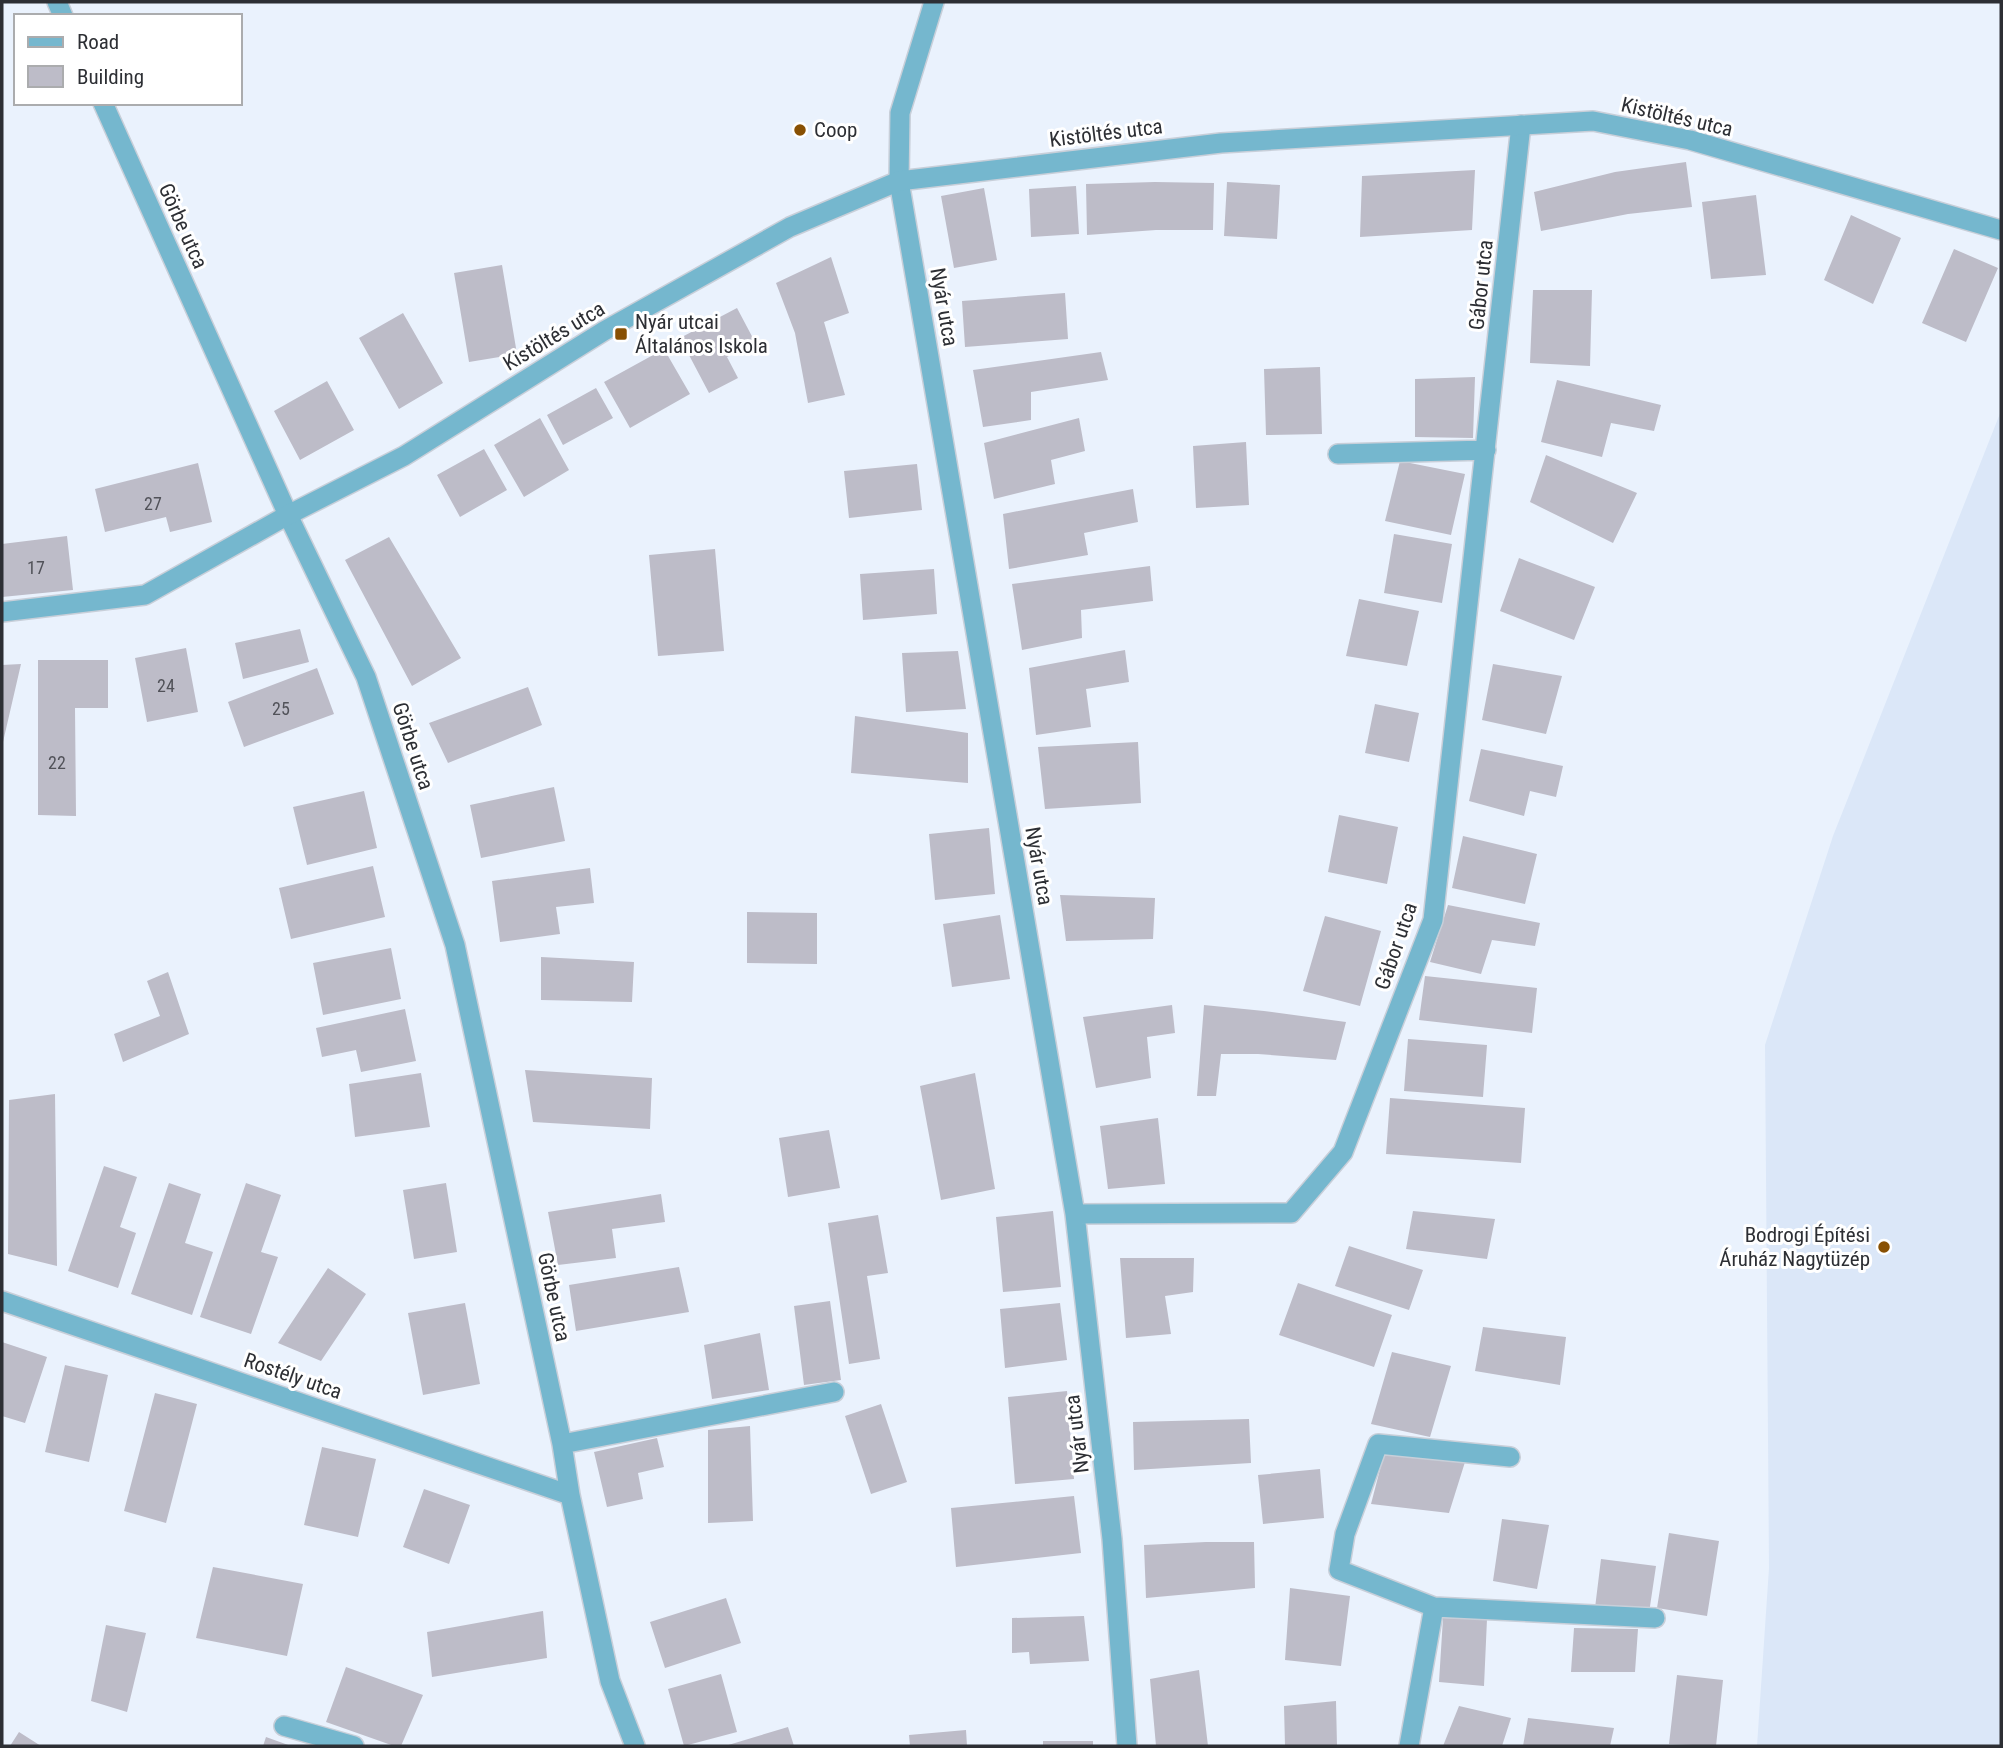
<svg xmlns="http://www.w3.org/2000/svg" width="2003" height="1748" font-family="'Roboto Condensed',sans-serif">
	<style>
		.built { fill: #dbe7f8 }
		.building { fill: #bdbcc8 }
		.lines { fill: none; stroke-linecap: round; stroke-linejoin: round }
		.minor-casing { stroke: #c8cfd9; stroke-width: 22 }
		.tertiary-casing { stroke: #c8cfd9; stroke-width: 22 }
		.minor { stroke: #75b7ce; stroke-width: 19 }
		.tertiary { stroke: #75b7ce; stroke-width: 19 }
		.poi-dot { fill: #885003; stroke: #fff; stroke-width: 2.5 }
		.labels { text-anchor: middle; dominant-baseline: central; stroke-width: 6; stroke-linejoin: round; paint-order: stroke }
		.number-label { font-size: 18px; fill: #515259 }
		.street-label { font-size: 21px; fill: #2d2f34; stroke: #fff }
		.poi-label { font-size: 21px; fill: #2d2f34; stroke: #fff; text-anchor: start }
	</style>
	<rect width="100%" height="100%" fill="#eaf2fd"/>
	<path class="built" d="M2001,411V1746H1757L1769,1568L1765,1045L1833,836Z"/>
	<path class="building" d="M1686,162L1692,207L1628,214L1541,231L1534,192L1615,172Z
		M1475,170L1472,230L1360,237L1362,176Z
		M1155,182L1214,183L1213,230H1156L1087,235L1086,184Z
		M1227,182L1280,185L1277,239L1224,236Z
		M1076,186L1079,234L1031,237L1029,189Z
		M984,188L997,260L954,268L941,196Z
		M1756,195L1766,275L1711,279L1702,202Z
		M1851,215L1901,238L1873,304L1824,280Z
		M1954,249L1998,268L1966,342L1922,323Z
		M831,257L849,313L824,322L845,395L808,403L795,333L776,283Z
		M502,265L517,354L469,362L454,273Z
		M1533,290H1592L1590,366L1530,363Z
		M1065,293L1068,339L965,347L962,301Z
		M737,308L755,342L727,357L738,378L709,393L680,338Z
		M403,313L443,383L399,409L359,338Z
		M664,349L690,394L630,428L604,382Z
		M1101,352L1108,380L1031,392V420L983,427L973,370Z
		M1320,367L1322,434L1266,435L1264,369Z
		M1475,377L1473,438L1415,437V379Z
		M1557,380L1661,405L1654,431L1611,423L1602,457L1541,442Z
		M327,381L354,430L300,460L274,411Z
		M596,388L613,418L563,445L547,415Z
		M540,418L569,470L524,497L494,445Z
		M1079,418L1085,451L1051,460L1055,484L994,499L984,443Z
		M1246,442L1249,505L1196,508L1193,446Z
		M484,449L507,490L460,517L437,475Z
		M1546,455L1637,493L1613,543L1530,502Z
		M1400,461L1465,474L1451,535L1385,521Z
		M198,463L212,522L170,532L166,517L105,532L95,489Z
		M917,464L922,510L849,518L844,471Z
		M1133,489L1138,522L1084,533L1088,555L1009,569L1003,514Z
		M1394,534L1452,544L1442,603L1384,593Z
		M67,536L73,590L2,597V544Z
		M389,537L461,658L412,686L345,560Z
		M715,549L724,651L658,656L649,555Z
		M1519,558L1595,587L1574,640L1500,611Z
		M1150,566L1153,601L1081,610L1082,638L1022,650L1012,584Z
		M934,569L937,614L863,620L860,574Z
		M1359,599L1419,611L1407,666L1346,656Z
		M300,629L309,662L243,679L235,643Z
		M186,648L198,712L147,722L135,658Z
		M1125,650L1129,682L1086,689L1091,727L1036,735L1029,668Z
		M958,651L966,709L906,712L902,653Z
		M38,660H108V708H75L76,816L38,815Z
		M21,664L3,742L2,741V665Z
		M1493,664L1562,676L1546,734L1482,720Z
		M317,668L334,714L244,747L228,702Z
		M528,687L542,725L448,763L429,723Z
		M1375,704L1419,713L1409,762L1365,753Z
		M855,716L968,733V783L851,773Z
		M1138,742L1141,803L1045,809L1038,747Z
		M1481,749L1563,766L1556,797L1530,791L1524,816L1469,801Z
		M554,787L565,841L481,858L470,805Z
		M364,791L377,848L307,865L293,807Z
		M1339,815L1398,827L1387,884L1328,872Z
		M989,828L995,894L935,900L929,834Z
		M1463,836L1537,854L1525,904L1452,888Z
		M373,866L385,917L291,939L279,888Z
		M590,868L594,903L556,907L560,934L500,942L492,881Z
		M1060,895L1155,898L1153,939L1066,941Z
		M1448,905L1540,923L1535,946L1492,940L1481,974L1430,962Z
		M747,912L817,913V964L747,963Z
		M1000,915L1010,979L952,987L943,924Z
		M1325,916L1381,931L1360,1006L1303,991Z
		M391,948L401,999L323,1015L313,963Z
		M541,957L634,962L632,1002L541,1000Z
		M168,972L189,1034L123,1062L114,1034L160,1016L147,981Z
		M1425,976L1537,988L1532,1033L1419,1020Z
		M1172,1005L1175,1033L1147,1037L1151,1078L1096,1088L1083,1017Z
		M1204,1005L1264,1011L1346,1022L1336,1060L1258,1054H1221L1216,1096H1197Z
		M405,1009L416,1061L361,1072L356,1050L322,1057L316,1028Z
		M1408,1039L1487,1045L1483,1097L1404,1091Z
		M525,1070L652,1078L650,1129L533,1122Z
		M421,1073L430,1127L355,1137L349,1084Z
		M975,1073L995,1189L941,1200L920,1086Z
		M55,1094L57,1266L8,1254L9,1100Z
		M1390,1098L1525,1108L1521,1163L1386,1154Z
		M1158,1118L1165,1184L1108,1189L1100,1126Z
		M829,1130L840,1188L788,1197L779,1138Z
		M104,1166L137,1177L120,1227L136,1233L118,1288L68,1271Z
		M169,1183L201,1194L185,1243L213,1252L192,1315L131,1294Z
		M246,1183L281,1195L261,1252L278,1257L251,1334L200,1317Z
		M446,1183L457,1252L414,1259L403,1190Z
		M661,1194L665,1222L612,1229L616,1258L558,1265L548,1212Z
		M1053,1211L1061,1287L1003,1292L996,1217Z
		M1413,1211L1495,1219L1487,1259L1406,1249Z
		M878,1215L888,1273L867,1276L880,1359L849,1364L828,1223Z
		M1349,1246L1423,1270L1409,1310L1335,1286Z
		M1120,1258H1194L1193,1292L1165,1296L1171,1334L1126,1338Z
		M679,1267L689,1312L576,1331L569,1285Z
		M328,1268L366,1294L321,1361L278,1343Z
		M1298,1283L1392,1315L1374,1367L1279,1335Z
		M830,1301L841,1380L804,1385L794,1306Z
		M465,1303L480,1384L423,1395L408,1313Z
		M1060,1303L1067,1360L1005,1368L1000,1309Z
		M1483,1327L1566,1337L1560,1385L1475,1371Z
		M760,1333L769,1390L712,1399L704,1345Z
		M2,1342L47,1357L25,1423L2,1416Z
		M1392,1352L1451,1366L1430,1437L1371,1424Z
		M65,1365L108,1375L89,1462L45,1452Z
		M1067,1391L1074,1479L1015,1484L1008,1397Z
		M155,1393L197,1404L166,1523L124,1511Z
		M881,1404L907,1482L871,1494L845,1416Z
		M1249,1419L1251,1463L1134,1470L1133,1422Z
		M750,1426L753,1521L708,1523V1430Z
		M657,1438L664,1467L638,1473L643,1499L607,1507L594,1452Z
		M322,1447L376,1459L358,1537L304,1525Z
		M1384,1454L1465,1462L1449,1513L1371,1504Z
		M1320,1469L1324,1518L1263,1524L1258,1475Z
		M424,1489L470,1505L449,1564L403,1547Z
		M1074,1496L1081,1553L956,1567L951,1508Z
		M1502,1519L1549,1525L1537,1589L1493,1581Z
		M1669,1533L1719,1541L1707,1616L1657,1608Z
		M1206,1542H1254L1255,1588L1146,1598L1144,1545Z
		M1601,1559L1656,1566L1649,1613L1595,1608Z
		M213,1567L303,1584L287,1656L196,1638Z
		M1290,1588L1350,1596L1341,1666L1285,1660Z
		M726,1598L741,1643L665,1668L650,1622Z
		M543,1611L547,1658L432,1677L427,1632Z
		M1084,1616L1089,1661L1030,1664L1029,1652L1012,1653V1618Z
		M1443,1618L1487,1619L1484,1686L1439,1682Z
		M106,1625L146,1633L127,1712L91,1701Z
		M1574,1628L1638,1629L1635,1672H1571Z
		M346,1667L423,1695L401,1746H394L326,1722Z
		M1199,1670L1208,1746H1156L1150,1679Z
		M721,1674L737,1732L684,1746L668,1689Z
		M1677,1675L1723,1680L1716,1746L1669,1744Z
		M1336,1701L1337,1746H1285L1284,1706Z
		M1459,1706L1511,1718L1502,1746H1443Z
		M1528,1718L1614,1728L1610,1746H1523Z
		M788,1727L794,1746H725Z
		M966,1730L967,1746H910L909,1735Z
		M19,1732L41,1746H10Z
		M266,1737L291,1746H263Z
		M1043,1741H1093V1746H1043Z"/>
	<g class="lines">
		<g class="minor-casing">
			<path id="minor" d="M57,2L63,16
				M934,2L900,113L899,181L1075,1214L1112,1539L1127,1746
				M103,103L288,515L366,677L455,945L562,1444L570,1495L610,1681L635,1746
				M1338,454L1486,450
				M1075,1214L1291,1213L1343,1152L1433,920L1521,125
				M2,1301L570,1495
				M562,1444L834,1392
				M1510,1457L1378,1444L1345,1534L1339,1570L1434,1607L1655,1618
				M284,1726L354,1746
				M1409,1746L1434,1607"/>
		</g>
		<g class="tertiary-casing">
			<path id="tertiary" d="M2,612L145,595L288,515L404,456L604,331L790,227L899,181L1221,143L1593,121L1690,140L2001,230"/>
		</g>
		<use href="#minor" class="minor"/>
		<use href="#tertiary" class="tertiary"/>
	</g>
	<g class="poi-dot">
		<circle cx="800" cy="130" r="7"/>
		<rect x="614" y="327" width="14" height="14" rx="3.5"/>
		<circle cx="1884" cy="1247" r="7"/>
	</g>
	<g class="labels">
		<g class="number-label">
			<text x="153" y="503">27</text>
			<text x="36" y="567">17</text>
			<text x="166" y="685">24</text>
			<text x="281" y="708">25</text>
			<text x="57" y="762">22</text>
		</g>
		<g class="street-label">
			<text transform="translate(1677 117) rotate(13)">Kistöltés utca</text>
			<text transform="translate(1106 133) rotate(-7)">Kistöltés utca</text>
			<text transform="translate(183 226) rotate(66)">Görbe utca</text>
			<text transform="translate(1481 285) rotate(-84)">Gábor utca</text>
			<text transform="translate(944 307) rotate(80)">Nyár utca</text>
			<text transform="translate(554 336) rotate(-31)">Kistöltés utca</text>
			<text transform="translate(413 746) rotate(72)">Görbe utca</text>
			<text transform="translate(1039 866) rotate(80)">Nyár utca</text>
			<text transform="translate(1396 946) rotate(-71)">Gábor utca</text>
			<text transform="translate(554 1297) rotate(78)">Görbe utca</text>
			<text transform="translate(293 1376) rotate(19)">Rostély utca</text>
			<text transform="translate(1077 1434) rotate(-97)">Nyár utca</text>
		</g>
		<g class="poi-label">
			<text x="814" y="130">Coop</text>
			<text x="635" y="322">Nyár utcai<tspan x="635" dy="24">Általános Iskola</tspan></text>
			<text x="1870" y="1235" text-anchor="end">Bodrogi Építési<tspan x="1870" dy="24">Áruház Nagytüzép</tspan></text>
		</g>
	</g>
	<rect width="2003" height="1748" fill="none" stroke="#2d2f34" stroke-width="7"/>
	<rect x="14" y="14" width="228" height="91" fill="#ffffff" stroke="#abacae" stroke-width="2"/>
	<rect x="28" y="37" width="35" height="10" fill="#75b7ce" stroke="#abacae" stroke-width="2"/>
	<text x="77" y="49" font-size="21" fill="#2d2f34">Road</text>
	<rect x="28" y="66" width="35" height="21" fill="#bdbcc8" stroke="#abacae" stroke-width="2"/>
	<text x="77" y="84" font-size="21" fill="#2d2f34">Building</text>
</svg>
